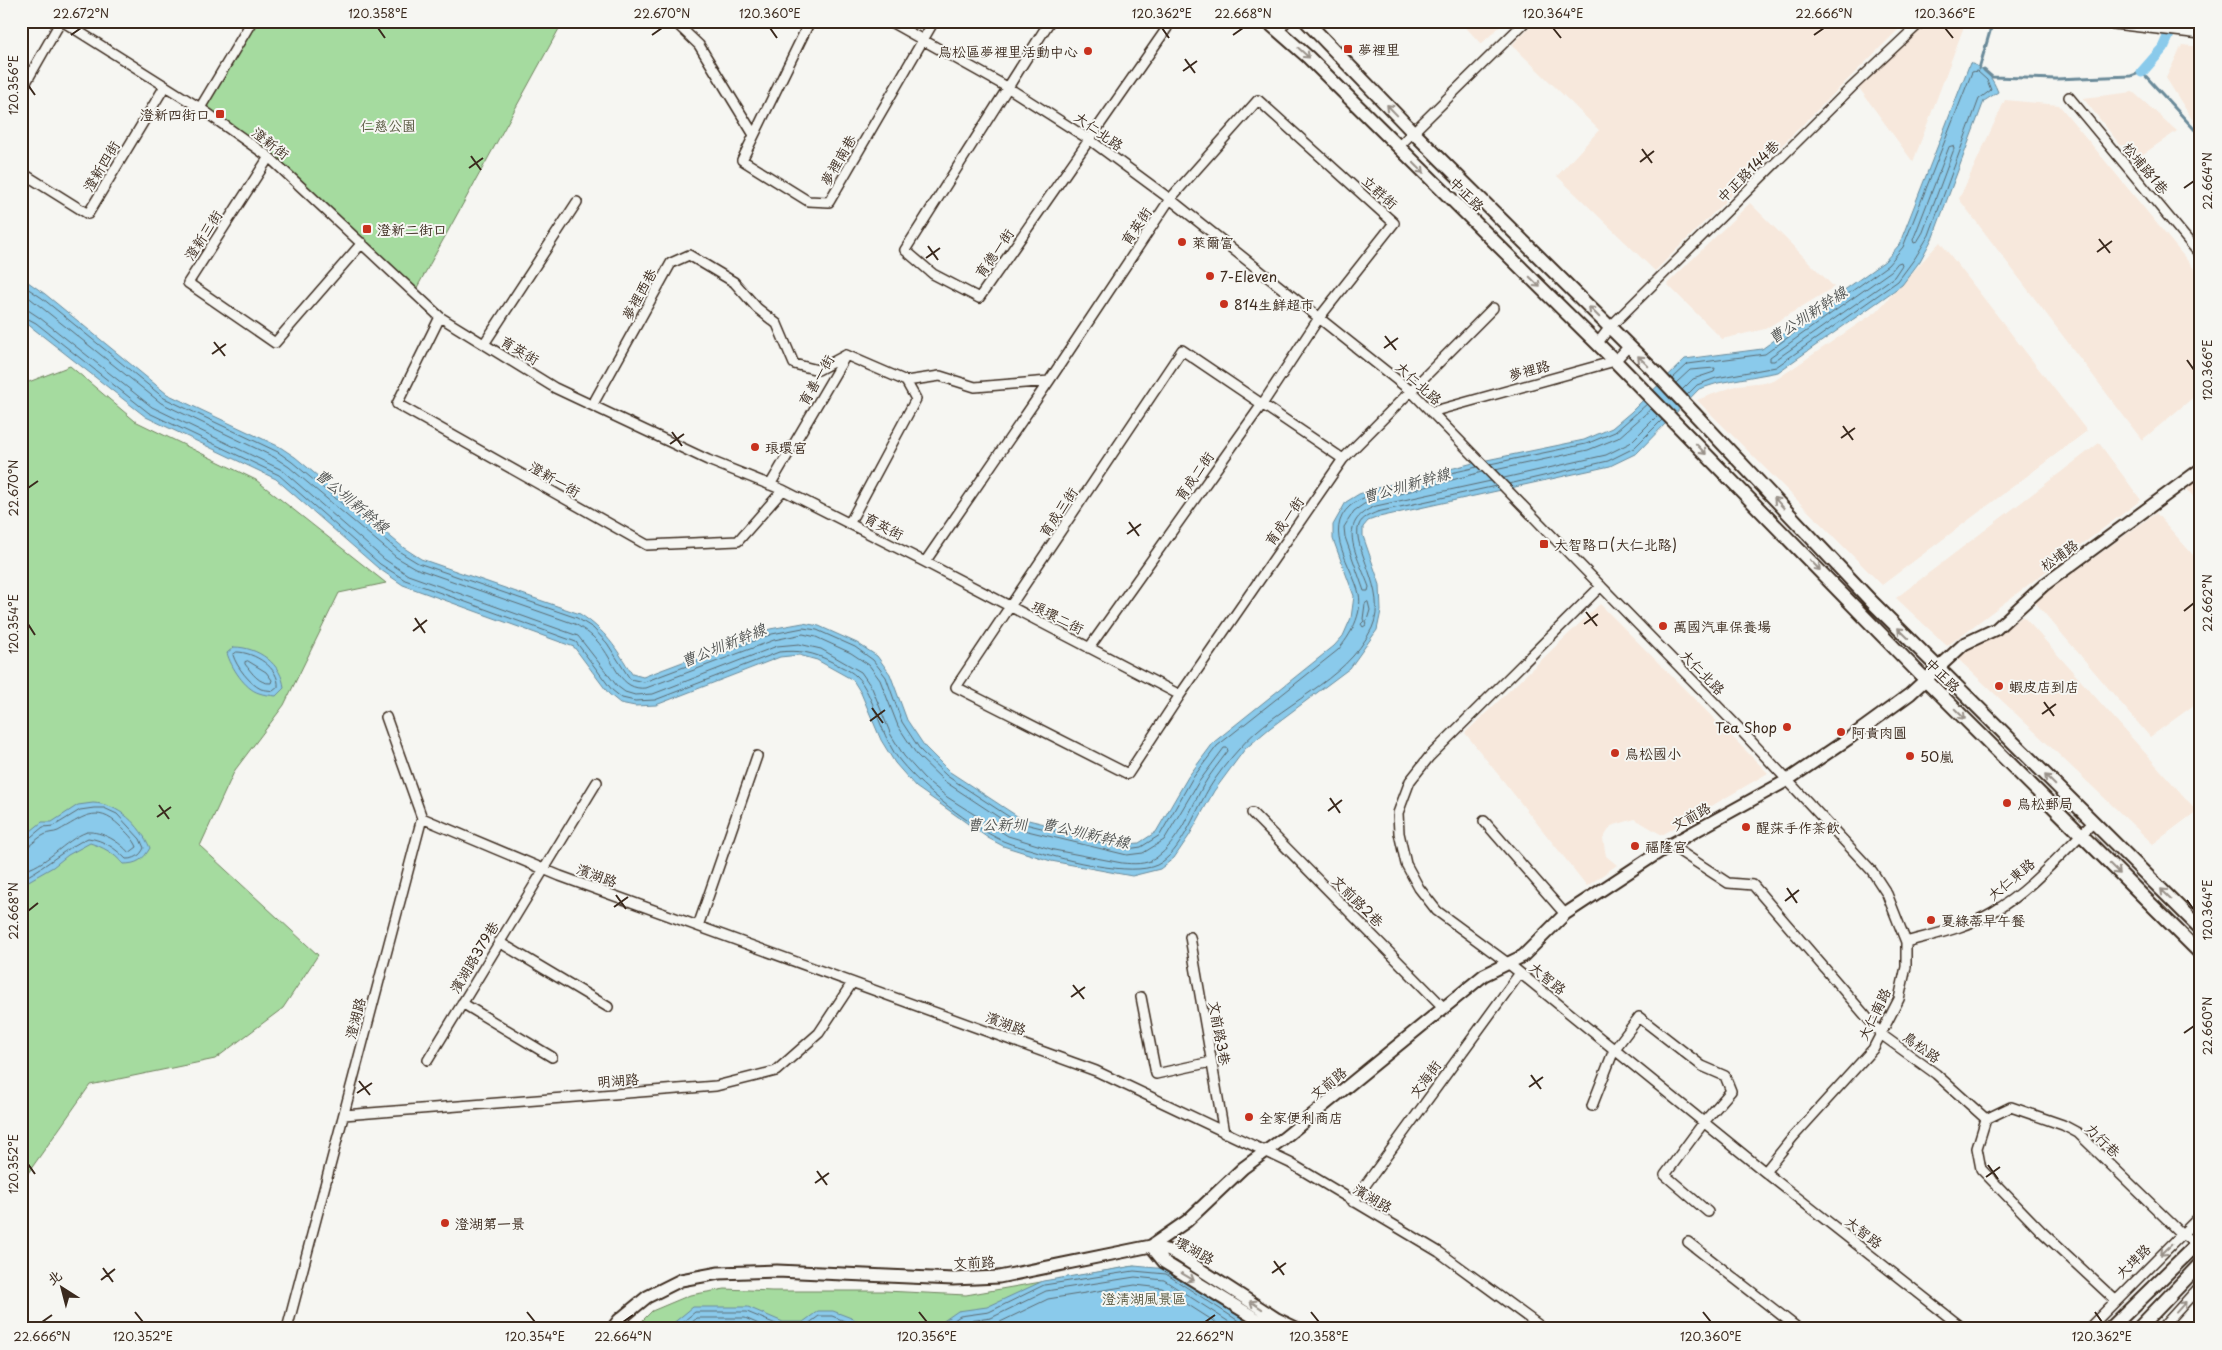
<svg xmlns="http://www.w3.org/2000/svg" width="2222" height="1350" font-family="'Playpen Sans','LXGW WenKai TC',sans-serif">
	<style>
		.built { fill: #f7e8dc }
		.green { fill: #a5db9f; stroke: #70825e }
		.water { fill: #8acaeb; stroke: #6a8a99 }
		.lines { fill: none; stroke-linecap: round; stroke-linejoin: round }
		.shore { stroke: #5b6a70; stroke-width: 1 }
		.stream { stroke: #6a8a99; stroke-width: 3 }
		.canal { stroke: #8acaeb; stroke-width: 11 }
		.minor-casing { stroke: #3b2a1e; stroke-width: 12 }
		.tertiary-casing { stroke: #3b2a1e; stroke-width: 15 }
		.secondary-casing { stroke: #3b2a1e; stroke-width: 16 }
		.minor { stroke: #f6f6f2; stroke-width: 9 }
		.tertiary { stroke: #f6f6f2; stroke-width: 11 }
		.secondary { stroke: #f6f6f2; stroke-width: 12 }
		.oneway { stroke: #989088 }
		.ticks { fill: none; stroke: #3b2a1e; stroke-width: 2 }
		.poi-dot { fill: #c8321e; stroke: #f6f6f2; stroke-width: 2 }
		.labels { text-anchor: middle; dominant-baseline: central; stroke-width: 4; stroke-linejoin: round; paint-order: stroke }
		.poi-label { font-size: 14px; fill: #3b2a1e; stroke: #f6f6f2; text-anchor: start }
		.park-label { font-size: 14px; fill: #56563e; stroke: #f6f6f2 }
		.street-label { font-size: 14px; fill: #3b2a1e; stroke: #f6f6f2 }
		.water-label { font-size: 15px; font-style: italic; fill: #4f5251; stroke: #f6f6f2 }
		.neatline { fill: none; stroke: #3b2a1e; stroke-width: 2 }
		.ticks-label { font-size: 12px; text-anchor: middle; fill: #3b2a1e }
	</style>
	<rect width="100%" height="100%" fill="#f6f6f2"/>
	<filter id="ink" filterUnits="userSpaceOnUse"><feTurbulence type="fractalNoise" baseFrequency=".02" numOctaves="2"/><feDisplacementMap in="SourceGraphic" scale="10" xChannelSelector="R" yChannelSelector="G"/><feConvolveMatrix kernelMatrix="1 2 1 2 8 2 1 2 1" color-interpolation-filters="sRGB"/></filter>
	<g filter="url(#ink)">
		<path class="built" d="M1460,21H1506L1481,44Z
			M1535,21H1907L1655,271L1557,176L1599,130L1512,45Z
			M1926,21H1966L1913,162L1859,88Z
			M2182,45L2201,47V124H2195L2166,78Z
			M2133,92L2177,131L2133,161L2083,98Z
			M2005,100L2059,105L2201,277V314L2195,319L2201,327V391L2142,440L1959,199Z
			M1750,203L1834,287L1765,329L1722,339L1667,284Z
			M1940,242L2087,431L1882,585L1697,400L1738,385L1774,381L1877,311Z
			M2099,443L2141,500L1947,646L1896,598Z
			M2201,477V506L2186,488Z
			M2156,513L2201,564V700L2150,737L2034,601Z
			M1600,604L1768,773L1662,835L1635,819L1611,826L1603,839L1606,856L1617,865L1587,886L1465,733Z
			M2023,616L2197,811L2153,844L1958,659L1974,645L1996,636Z"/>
		<path class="green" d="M252,21H549L560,27L414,293L269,157L200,108Z
			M70,366L135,421L256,480L386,583L339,593L284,705L235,770L200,846L318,955L283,1008L215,1059L90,1085L21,1183V385Z
			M1134,1266L1261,1329H634L652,1311L690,1295L725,1289L772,1291H885L966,1295Z"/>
		<path class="water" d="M1970,63C1986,69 1992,77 1998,92L1984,101L1933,237L1920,261L1902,285L1778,372L1718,383L1699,389L1637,453L1610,466L1379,517L1368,521L1363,527V536L1380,585L1381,611L1377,630L1350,668L1270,728L1245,749L1214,791L1189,836L1174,858L1160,869L1132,876L1051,861L1003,846L988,838L916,787L895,763L881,740L861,693L853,680L817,660L799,655L780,657L656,705L635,706L620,703L609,694L574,647L403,585L378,568L276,479L146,417L21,319V277L45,294L167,394L280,447L295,457L404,548L421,559L580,614C606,631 616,648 632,674L643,677L770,629L803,623L819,626L857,643L877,656L890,674L907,720L925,747L950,772L1020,818L1128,844L1139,843L1156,832L1188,777L1214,742L1334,646L1343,636L1351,618L1354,596L1333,539V525L1346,502L1359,494L1381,487L1477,462L1584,440L1612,428L1631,412L1685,359L1762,349L1885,261L1899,245Z
			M234,647C258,647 282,664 284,688L276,696C270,695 264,695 259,693C245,689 231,667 227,653Z
			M93,803C119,804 140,825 150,848C143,860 137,864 123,864C114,853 103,847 90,843L68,855L53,867L25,883L21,881V839L42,822H52L78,805Z
			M1134,1266L1168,1269L1261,1329H932L958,1311L987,1307L1043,1281Z
			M693,1307H748L783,1322H803L818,1311H833L872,1326L901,1329H666Z"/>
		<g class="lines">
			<path class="shore" d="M1953,146L1954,149L1923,232L1917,242L1914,243L1913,240L1949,147Z
				M1898,263L1901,262L1902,265L1894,277L1774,361H1770V357L1891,271Z
				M21,284L42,298L164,398L278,452L292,462L400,552L418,563L577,618L593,628L607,643L630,679L644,682L772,634L803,628L817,630L855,647L873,660L886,677L902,722L921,751L947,776L1017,822L1127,849L1141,847L1160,835L1192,779L1217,746L1338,650C1350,636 1363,614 1359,594C1353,567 1322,531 1350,506C1369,489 1449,474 1477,467
				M21,291L161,403L274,457L289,467L396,557L415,568L575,624C585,630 595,637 602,647C615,663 620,691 646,688L774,640L803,634L816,637L851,653L869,665L880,680L898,726L917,755L944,781L1015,828L1127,855L1143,853L1164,840L1198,783L1224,748H1227L1228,751C1219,763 1210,774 1203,786C1190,810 1179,842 1156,858C1146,865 1133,864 1122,863L1054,850L1008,836L947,797L924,778L904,756L891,735L872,688L861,672L821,649L799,644L777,646L653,694L635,695L625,692L617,686L578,636L408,575L384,559L282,470L152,407L40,318L28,310L21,309
				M21,315L36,323L149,413L279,475L380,564L405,580L576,642L612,690L622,698L635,701L655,700L779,652C799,650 813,652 832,662C839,666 850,670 856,676C874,693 881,739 901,762C925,791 969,825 1003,841C1014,846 1027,848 1039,852C1065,860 1132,877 1157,865C1181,853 1195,812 1208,790C1217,775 1228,761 1239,749C1278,703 1345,684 1372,628C1389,591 1350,546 1359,525C1362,517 1371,515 1377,512L1496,486
				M1672,379L1688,364L1765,354L1888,265L1903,247L1972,72L1977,71L1987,80L1991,90L1979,99L1929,235L1915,258L1898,281L1776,367L1716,378L1697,385L1687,395
				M1676,383L1690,370L1715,368L1714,372L1693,379L1682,390
				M1490,464L1586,444L1615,432L1647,404
				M1495,470L1588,450L1618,438L1651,409
				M1482,472L1384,498L1364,504L1354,511L1344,527L1345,537L1364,591H1368L1369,587C1358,556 1334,522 1376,506L1491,481
				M1504,478L1606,455L1630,443L1658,415
				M1509,484L1608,461L1634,448L1662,420
				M1368,602L1370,610L1367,620L1365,621L1366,625L1363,627L1361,624L1364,621L1363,619L1365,604Z
				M237,652C254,652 280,668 278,687L273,691C269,690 264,690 261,689C250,684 236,666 233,655Z
				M248,661L266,672L272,680L271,683C259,684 252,673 245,664V662Z
				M21,842L26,841L43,827L54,826L80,810L94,808H104L117,814L140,839L144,848C140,856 135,859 126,859C116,849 104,840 88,838C66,848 48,865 26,877H21
				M21,848C31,848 35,839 44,835C48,832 54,833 58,831C82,818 96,803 120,826C126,832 134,839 137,847L129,853C120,842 102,831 87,832C64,840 46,867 21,871
				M674,1329L695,1312H747L783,1327H804L819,1316H832L864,1329
				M684,1329L697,1318H745L770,1329
				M696,1329L700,1326H743L749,1329
				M941,1329L960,1316L989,1312L1044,1285L1134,1271L1166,1274L1251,1329
				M952,1329L962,1322L991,1318L1046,1291L1135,1277L1164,1280L1240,1329
				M968,1329L994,1325L1048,1299L1135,1285L1162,1288L1226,1329"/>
			<path class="stream" d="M1979,69L1993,21
				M1984,70L1992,77L2056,79L2131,76L2142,72L2195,130H2201"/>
			<path class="canal" d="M2142,72L2163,48L2175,21"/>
			<g class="minor-casing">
				<path id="minor" d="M62,21L200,108L269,157L440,317L555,388L708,460L783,490L925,562L1049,381L1170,199L1258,100L1394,223L1319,318L1263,403L1089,648
					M674,21L699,45L754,135
					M810,21L742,160L808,201L829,202L934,21
					M889,21L1007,87L1090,140L1170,199L1412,392L1735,724L1872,871L1887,894L1906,942V967L1899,999L1873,1049L1793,1137L1765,1172
					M1050,21L905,250L933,274L979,298L1167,28L1168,21
					M2088,21L2201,34
					M1278,31L1287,21
					M21,91L61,21
					M2069,97L2201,256
					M200,108L252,21
					M1398,147L1526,21
					M269,157L188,283L275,343L362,243
					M21,172L88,214L165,86
					M440,317L397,404L647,545L738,541L783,490
					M484,344L577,202
					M1597,344L1610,327L1852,87L1922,21
					M906,381L940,376L975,387L1049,381
					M593,404L671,263L689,255L734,282L757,308L777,324L794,364L818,370L846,355
					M1431,412L1615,361L1629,346
					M1343,459L1182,350L956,687L1128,774L1180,695L1343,459L1493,308
					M770,485L846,355L906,381L916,399L849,524
					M925,562L1180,695
					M1601,586L1429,757L1410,781L1398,813L1399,833L1406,864L1419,888L1437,911L1509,964L1765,1172L1964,1329
					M1252,813L1444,1008
					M422,818L560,876L1096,1071L1290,1163L1439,1252L1544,1329
					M1484,821L1565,914
					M1670,845L1728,883L1753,885L1882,1035L1936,1074L1986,1119L1977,1148L1981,1169L2041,1231L2115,1300
					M698,926L757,756
					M1190,937L1224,1133
					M499,942L608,1007
					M1906,942C1935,934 1966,928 1993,912C2031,890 2061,853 2093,823
					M1141,997L1156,1074L1211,1062
					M462,1003L552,1057
					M428,1060L597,782
					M1592,1106L1614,1050L1639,1017L1702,1066L1725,1076L1731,1091L1704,1122L1665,1175L1708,1212
					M344,1115L716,1086L776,1071L819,1033L852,983
					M1986,1119L2011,1107L2063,1125L2078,1133L2182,1234L2201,1248
					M1353,1202L1520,973
					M1688,1242L1799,1329
					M287,1329L422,818L386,717
					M2088,1329L2201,1215
					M2161,1329L2201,1285"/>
			</g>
			<g class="tertiary-casing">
				<path id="tertiary" d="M1151,1246L1170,1251L1178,1255L1277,1319L1298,1329
					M1151,1246L1164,1262L1273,1329
					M612,1329L619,1320L647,1297L681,1280L719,1273L777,1271L953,1279L999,1277L1151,1246L1187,1221L1243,1168L1284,1138L1484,975L1523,956L1565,914L1670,845L1786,781L1848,739L1910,694L1964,644L1996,629L2044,585L2201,469"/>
			</g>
			<g class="secondary-casing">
				<path id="secondary" d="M1267,21L1308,57L1615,361L1915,669L2201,954
					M1306,21L1413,132L1658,375L1871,601L2201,929
					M2110,1329L2201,1240
					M2138,1329L2201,1263"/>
			</g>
			<use href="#minor" class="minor"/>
			<use href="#tertiary" class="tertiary"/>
			<use href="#secondary" class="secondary"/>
		</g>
		<defs><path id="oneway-shaft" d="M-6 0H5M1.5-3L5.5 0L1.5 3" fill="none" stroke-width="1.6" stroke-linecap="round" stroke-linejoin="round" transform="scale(1.25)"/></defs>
		<g class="oneway">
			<use href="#oneway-shaft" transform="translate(1304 53) rotate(42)"/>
			<use href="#oneway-shaft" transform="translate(1392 110) rotate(-134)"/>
			<use href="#oneway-shaft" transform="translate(1419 168) rotate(45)"/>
			<use href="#oneway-shaft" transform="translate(1535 282) rotate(45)"/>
			<use href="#oneway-shaft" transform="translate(1594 312) rotate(-135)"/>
			<use href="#oneway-shaft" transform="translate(1643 361) rotate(-135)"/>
			<use href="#oneway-shaft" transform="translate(1701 449) rotate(46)"/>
			<use href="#oneway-shaft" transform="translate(1779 503) rotate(-133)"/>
			<use href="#oneway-shaft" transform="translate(1815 565) rotate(46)"/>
			<use href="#oneway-shaft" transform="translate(1903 633) rotate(-136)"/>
			<use href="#oneway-shaft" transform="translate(1960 714) rotate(45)"/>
			<use href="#oneway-shaft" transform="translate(2050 780) rotate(-135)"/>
			<use href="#oneway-shaft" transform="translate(2115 869) rotate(45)"/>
			<use href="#oneway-shaft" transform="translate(2166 894) rotate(-136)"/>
			<use href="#oneway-shaft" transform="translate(2166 1250) rotate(136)"/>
			<use href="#oneway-shaft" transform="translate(1188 1277) rotate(31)"/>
			<use href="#oneway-shaft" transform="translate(1256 1305) rotate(-146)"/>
			<use href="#oneway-shaft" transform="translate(2181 1307) rotate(-48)"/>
		</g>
	</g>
	<path class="ticks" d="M378,28L385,38M770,28L777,38M1162,28L1169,38M1553,28L1561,38M1945,28L1953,38M71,35L81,28M652,35L662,28M1233,35L1243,28M1814,35L1824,28M1185,59L1195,73M1183,71L1197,61M28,85L35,95M1642,149L1652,163M471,156L481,170M1640,162L1654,151M469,168L483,158M2184,188L2194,181M2099,239L2110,253M928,246L938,260M2097,252L2112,241M926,258L940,248M1385,336L1396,350M214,342L225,356M1384,348L1398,338M212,354L226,344M2187,360L2194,370M1843,426L1853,440M672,432L682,446M1841,438L1855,428M670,444L684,434M28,488L38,481M1129,522L1139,536M1127,534L1141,524M2184,611L2194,603M1586,612L1597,626M415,618L425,633M28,624L35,635M1584,624L1598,614M413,631L427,620M2044,702L2054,716M872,708L883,723M2042,714L2056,704M870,721L885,710M1330,798L1340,813M159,805L169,819M1328,811L1342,800M157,817L171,807M1787,888L1797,903M616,895L626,909M2187,900L2194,910M1785,901L1799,890M614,907L628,897M28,911L38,903M1073,985L1084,999M1071,997L1085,987M2184,1033L2194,1026M1531,1075L1541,1089M359,1081L370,1095M1529,1087L1543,1077M357,1093L372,1083M28,1164L35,1174M1988,1165L1998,1179M817,1171L827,1185M1986,1177L2000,1167M815,1183L829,1173M1274,1261L1284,1275M103,1268L113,1282M1272,1273L1286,1263M101,1280L115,1269M135,1312L143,1322M527,1312L535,1322M919,1312L927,1322M1311,1312L1319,1322M1703,1312L1711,1322M2095,1312L2102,1322M42,1322L52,1315M623,1322L633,1315M1205,1322L1215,1315"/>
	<g class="poi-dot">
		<rect x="1343" y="44" width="10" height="10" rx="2.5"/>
		<circle cx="1088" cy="51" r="5"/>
		<rect x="215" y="109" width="10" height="10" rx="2.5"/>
		<rect x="362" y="224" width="10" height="10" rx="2.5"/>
		<circle cx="1182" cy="242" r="5"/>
		<circle cx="1210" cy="276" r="5"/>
		<circle cx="1224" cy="304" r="5"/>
		<circle cx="755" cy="447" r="5"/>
		<rect x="1539" y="539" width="10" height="10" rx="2.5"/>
		<circle cx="1663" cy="626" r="5"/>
		<circle cx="1999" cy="686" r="5"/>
		<circle cx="1787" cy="727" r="5"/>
		<circle cx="1841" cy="732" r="5"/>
		<circle cx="1615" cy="753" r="5"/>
		<circle cx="1910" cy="756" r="5"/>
		<circle cx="2007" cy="803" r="5"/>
		<circle cx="1746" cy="827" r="5"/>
		<circle cx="1635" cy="846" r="5"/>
		<circle cx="1931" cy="920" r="5"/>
		<circle cx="1249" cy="1117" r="5"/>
		<circle cx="445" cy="1223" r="5"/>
	</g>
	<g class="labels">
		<g class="poi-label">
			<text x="1358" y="49">夢裡里</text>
			<text x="1078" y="51" text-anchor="end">鳥松區夢裡里活動中心</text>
			<text x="210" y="114" text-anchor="end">澄新四街口</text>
			<text x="377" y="229">澄新二街口</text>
			<text x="1192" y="242">萊爾富</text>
			<text x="1220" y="276">7-Eleven</text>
			<text x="1234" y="304">814生鮮超市</text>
			<text x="765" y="447">琅環宮</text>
			<text x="1554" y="544">大智路口(大仁北路)</text>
			<text x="1673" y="626">萬國汽車保養場</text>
			<text x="2009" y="686">蝦皮店到店</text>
			<text x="1777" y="727" text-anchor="end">Tea Shop</text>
			<text x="1851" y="732">阿貴肉圓</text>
			<text x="1625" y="753">鳥松國小</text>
			<text x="1920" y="756">50嵐</text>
			<text x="2017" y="803">鳥松郵局</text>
			<text x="1756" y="827">醒莯手作茶飲</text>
			<text x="1645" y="846">福隆宮</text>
			<text x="1941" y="920">夏綠蒂早午餐</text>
			<text x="1259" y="1117">全家便利商店</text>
			<text x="455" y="1223">澄湖第一景</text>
		</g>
		<g class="park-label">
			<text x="388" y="125">仁慈公園</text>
			<text x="1144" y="1298">澄清湖風景區</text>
		</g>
		<g class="street-label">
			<text transform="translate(1099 131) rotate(35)">大仁北路</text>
			<text transform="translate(271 143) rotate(38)">澄新街</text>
			<text transform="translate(838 160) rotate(-60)">夢裡南巷</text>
			<text transform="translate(101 166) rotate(-59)">澄新四街</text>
			<text transform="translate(2146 168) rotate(50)">松埔路1巷</text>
			<text transform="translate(1748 171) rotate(-45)">中正路144巷</text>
			<text transform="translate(1380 192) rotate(42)">立群街</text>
			<text transform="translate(1467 194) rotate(45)">中正路</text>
			<text transform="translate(1136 226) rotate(-56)">育英街</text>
			<text transform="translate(203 235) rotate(-57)">澄新三街</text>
			<text transform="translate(994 253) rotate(-55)">育德一街</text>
			<text transform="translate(639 294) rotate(-61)">夢裡西巷</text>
			<text transform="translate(520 350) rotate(31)">育英街</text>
			<text transform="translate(1529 370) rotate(-15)">夢裡路</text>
			<text transform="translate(816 380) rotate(-60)">育善一街</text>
			<text transform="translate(1419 383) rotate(42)">大仁北路</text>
			<text transform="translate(1194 476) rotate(-55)">育成二街</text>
			<text transform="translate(555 479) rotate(30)">澄新一街</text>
			<text transform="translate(1058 512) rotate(-56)">育成三街</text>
			<text transform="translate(1284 521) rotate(-55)">育成一街</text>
			<text transform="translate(884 526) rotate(27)">育英街</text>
			<text transform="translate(2059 555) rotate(-36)">松埔路</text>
			<text transform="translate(1058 617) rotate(27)">琅環二街</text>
			<text transform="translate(1703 672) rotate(46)">大仁北路</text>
			<text transform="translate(1943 675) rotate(45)">中正路</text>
			<text transform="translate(1691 816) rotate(-29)">文前路</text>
			<text transform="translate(597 875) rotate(20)">濱湖路</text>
			<text transform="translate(2011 879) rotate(-40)">大仁東路</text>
			<text transform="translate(1358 901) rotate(45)">文前路2巷</text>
			<text transform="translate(474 957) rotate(-59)">濱湖路379巷</text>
			<text transform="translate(1548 978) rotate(39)">大智路</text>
			<text transform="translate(1874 1014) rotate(-64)">大仁南路</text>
			<text transform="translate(355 1018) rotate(-75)">澄湖路</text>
			<text transform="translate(1006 1023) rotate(20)">濱湖路</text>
			<text transform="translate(1220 1033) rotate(80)">文前路3巷</text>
			<text transform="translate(1922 1047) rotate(36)">鳥松路</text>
			<text transform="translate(1425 1079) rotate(-54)">文海街</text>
			<text transform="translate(618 1080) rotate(-4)">明湖路</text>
			<text transform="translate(1328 1083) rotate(-39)">文前路</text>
			<text transform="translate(2103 1140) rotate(44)">力行巷</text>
			<text transform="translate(1373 1198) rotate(30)">濱湖路</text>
			<text transform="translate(1864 1232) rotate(38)">大智路</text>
			<text transform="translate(1195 1250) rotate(29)">環湖路</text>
			<text transform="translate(2133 1261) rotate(-44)">大埤路</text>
			<text transform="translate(974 1262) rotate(-3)">文前路</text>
		</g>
		<g class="water-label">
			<text transform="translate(1807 314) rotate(-33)">曹公圳新幹線</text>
			<text transform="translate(1406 484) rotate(-16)">曹公圳新幹線</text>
			<text transform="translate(353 500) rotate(40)">曹公圳新幹線</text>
			<text transform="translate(723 644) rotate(-22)">曹公圳新幹線</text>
			<text x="997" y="823">曹公新圳</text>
			<text transform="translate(1086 832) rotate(13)">曹公圳新幹線</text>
		</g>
	</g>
	<rect width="2222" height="1350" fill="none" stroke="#f6f6f2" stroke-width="55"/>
	<g transform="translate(62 1288) rotate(324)" stroke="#f6f6f2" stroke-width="4" paint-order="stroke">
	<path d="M0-4L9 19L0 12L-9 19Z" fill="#3b2a1e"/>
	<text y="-8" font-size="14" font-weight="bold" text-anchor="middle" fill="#3b2a1e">北</text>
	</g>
	<rect x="28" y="28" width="2166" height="1294" class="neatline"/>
	<g class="ticks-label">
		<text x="81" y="18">22.672°N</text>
		<text x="378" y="18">120.358°E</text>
		<text x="662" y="18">22.670°N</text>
		<text x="770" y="18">120.360°E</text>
		<text x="1162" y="18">120.362°E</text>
		<text x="1243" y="18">22.668°N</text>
		<text x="1553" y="18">120.364°E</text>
		<text x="1824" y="18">22.666°N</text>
		<text x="1945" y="18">120.366°E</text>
		<text transform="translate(14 85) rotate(-90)" y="4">120.356°E</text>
		<text transform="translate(2208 181) rotate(-90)" y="4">22.664°N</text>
		<text transform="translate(2208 370) rotate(-90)" y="4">120.366°E</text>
		<text transform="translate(14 488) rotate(-90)" y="4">22.670°N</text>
		<text transform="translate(2208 603) rotate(-90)" y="4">22.662°N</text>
		<text transform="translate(14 624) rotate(-90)" y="4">120.354°E</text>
		<text transform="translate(2208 910) rotate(-90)" y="4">120.364°E</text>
		<text transform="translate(14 911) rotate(-90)" y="4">22.668°N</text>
		<text transform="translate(2208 1026) rotate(-90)" y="4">22.660°N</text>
		<text transform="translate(14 1164) rotate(-90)" y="4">120.352°E</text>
		<text x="42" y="1341">22.666°N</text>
		<text x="143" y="1341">120.352°E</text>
		<text x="535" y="1341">120.354°E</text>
		<text x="623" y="1341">22.664°N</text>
		<text x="927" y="1341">120.356°E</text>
		<text x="1205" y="1341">22.662°N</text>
		<text x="1319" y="1341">120.358°E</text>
		<text x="1711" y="1341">120.360°E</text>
		<text x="2102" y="1341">120.362°E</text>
	</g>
</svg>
